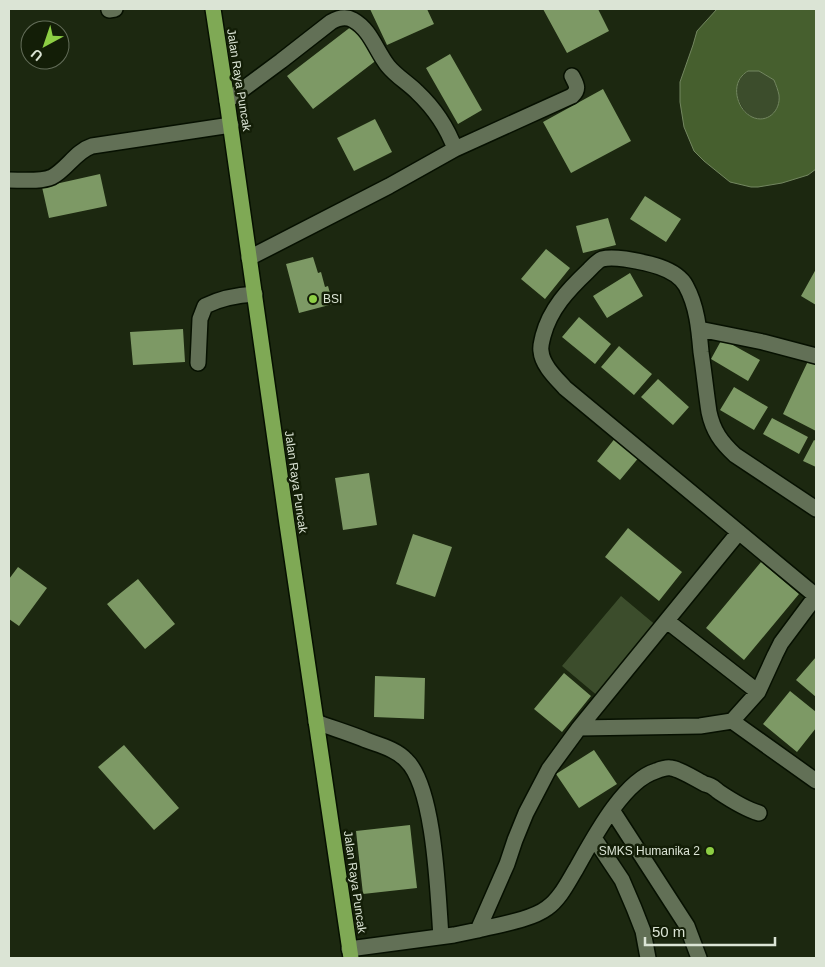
<svg xmlns="http://www.w3.org/2000/svg" width="825" height="967" font-family="Arial,sans-serif">
	<style>
		.green { fill: #3c4d2c }
		.water { fill: #465f2e; stroke: #738760; fill-rule: evenodd }
		.building { fill: #7d9965 }
		.lines { fill: none; stroke-linecap: round; stroke-linejoin: round }
		.minor-casing { stroke: #061000; stroke-width: 18 }
		.highway-casing { stroke: #061000; stroke-width: 18 }
		.minor { stroke: #627056; stroke-width: 15 }
		.highway { stroke: #7fa955; stroke-width: 15 }
		.poi-dot { fill: #8dce44; stroke: #131e07; stroke-width: 2 }
		.labels { text-anchor: middle; dominant-baseline: central; stroke-width: 5; stroke-linejoin: round; paint-order: stroke }
		.street-label { font-size: 12px; fill: #dbe4d5; stroke: #131e07 }
		.poi-label { font-size: 12px; fill: #dbe4d5; stroke: #131e07; text-anchor: start }
	</style>
	<rect width="100%" height="100%" fill="#1c2810"/>
	<path class="green" d="M748,71H759L774,80C776,85 778,90 779,95C781,111 767,124 752,117C747,114 744,110 741,105C733,92 736,80 748,71Z
		M621,596L658,627L599,697L562,666Z"/>
	<path class="water" d="M717,9H816V169L808,175L782,183L758,187H751L730,182L704,161L694,151L684,127L680,102V82L693,45L697,31ZM748,71H759L774,80C776,85 778,90 779,95C781,111 767,124 752,117C738,110 731,88 742,76C744,74 746,72 748,71Z"/>
	<path class="building" d="M370,9H427L434,24L387,45Z
		M543,9H598L609,31L567,53Z
		M352,26L378,59L313,109L287,76Z
		M450,54L482,110L458,124L426,68Z
		M603,89L631,141L571,173L543,122Z
		M375,119L392,152L354,171L337,138Z
		M100,174L107,206L49,218L42,187Z
		M645,196L681,219L666,242L630,219Z
		M608,218L616,245L583,253L576,226Z
		M546,249L570,268L545,299L521,279Z
		M313,257L318,273L321,272L325,287L328,286L333,304L299,313L286,264Z
		M816,269V305L801,296Z
		M630,273L643,296L607,318L593,296Z
		M579,317L611,344L595,364L562,337Z
		M183,329L185,362L133,365L130,332Z
		M722,339L760,360L748,381L711,359Z
		M619,346L652,374L634,395L601,367Z
		M809,359L816,363V431L783,414Z
		M658,379L689,407L673,425L641,397Z
		M734,387L768,407L754,430L720,410Z
		M772,418L808,437L799,454L763,434Z
		M616,437L640,456L620,480L597,461Z
		M814,440L816,441V467L803,461Z
		M369,473L377,525L343,530L335,478Z
		M628,528L682,572L659,601L605,557Z
		M413,534L452,547L435,597L396,584Z
		M761,562L799,594L744,660L706,628Z
		M18,567L47,588L19,626L9,619V579Z
		M138,579L175,624L145,649L107,604Z
		M816,657V697L796,680Z
		M564,673L591,696L562,732L534,709Z
		M375,676L425,678L424,719L374,717Z
		M790,691L816,712V728L797,752L763,724Z
		M124,745L179,808L154,830L98,767Z
		M594,750L617,784L579,808L556,774Z
		M410,825L417,888L363,894L356,831Z"/>
	<g class="lines">
		<g class="minor-casing">
			<path id="minor" d="M109,10L115,9
				M227,101L281,61L331,22C338,18 346,16 353,20C371,30 376,51 388,66C396,76 408,83 417,92C434,108 447,127 455,149L389,186L249,258
				M455,149L572,96C580,89 576,84 572,76
				M9,180C21,180 41,182 52,177C67,169 76,151 92,146L231,125
				M699,329L763,342L816,356
				M198,363L200,319L205,306C221,298 237,295 255,294
				M816,509L735,455C721,442 713,431 709,412C706,392 704,372 701,352C699,329 697,306 686,286C676,267 643,262 625,259C618,258 609,257 602,259C597,261 592,267 588,271C568,290 550,309 543,336C542,341 540,346 541,351C542,365 556,378 565,388L816,596
				M667,621L758,692
				M732,721L816,781
				M316,722C332,728 349,733 366,740C379,745 396,749 406,760C435,787 438,897 441,937
				M579,728L700,726L732,721L758,692L775,655L781,643L816,596
				M612,810L687,926L699,958
				M594,838L622,880L634,908L643,931L648,958
				M478,930C497,925 531,920 547,908C560,899 568,882 576,869C593,839 623,781 656,771C661,769 666,767 671,768C680,769 697,780 705,784C712,785 714,788 719,792C731,800 745,809 759,813
				M349,949L454,935L478,930L507,864L515,840L526,813L549,769L579,728L739,532"/>
		</g>
		<g class="highway-casing">
			<path id="highway" d="M213,9L227,101L287,524L351,958"/>
		</g>
		<use href="#minor" class="minor"/>
		<use href="#highway" class="highway"/>
	</g>
	<g class="poi-dot">
		<circle cx="313" cy="299" r="5"/>
		<circle cx="710" cy="851" r="5"/>
	</g>
	<g class="labels">
		<g class="street-label">
			<text transform="translate(239 80) rotate(81)">Jalan Raya Puncak</text>
			<text transform="translate(296 482) rotate(82)">Jalan Raya Puncak</text>
			<text transform="translate(355 882) rotate(82)">Jalan Raya Puncak</text>
		</g>
		<g class="poi-label">
			<text x="323" y="299">BSI</text>
			<text x="700" y="851" text-anchor="end">SMKS Humanika 2</text>
		</g>
	</g>
	<rect width="825" height="967" fill="none" stroke="#dbe4d5" stroke-width="20"/>
	<g transform="translate(45 45) rotate(220)"><circle r="24" fill="#131e07" stroke="#636d59"/>
	<path d="M0-4L9 19L0 12L-9 19Z" fill="#8dce44"/>
	<text y="-8" font-size="14" font-weight="bold" text-anchor="middle" fill="#dbe4d5">U</text>
	</g>
	<path d="M645 937v8h130v-8" fill="none" stroke="#dbe4d5" stroke-width="2.5"/>
	<text x="652" y="937" font-size="15" fill="#dbe4d5" stroke="#131e07" stroke-width="4" paint-order="stroke">50 m</text>
</svg>
